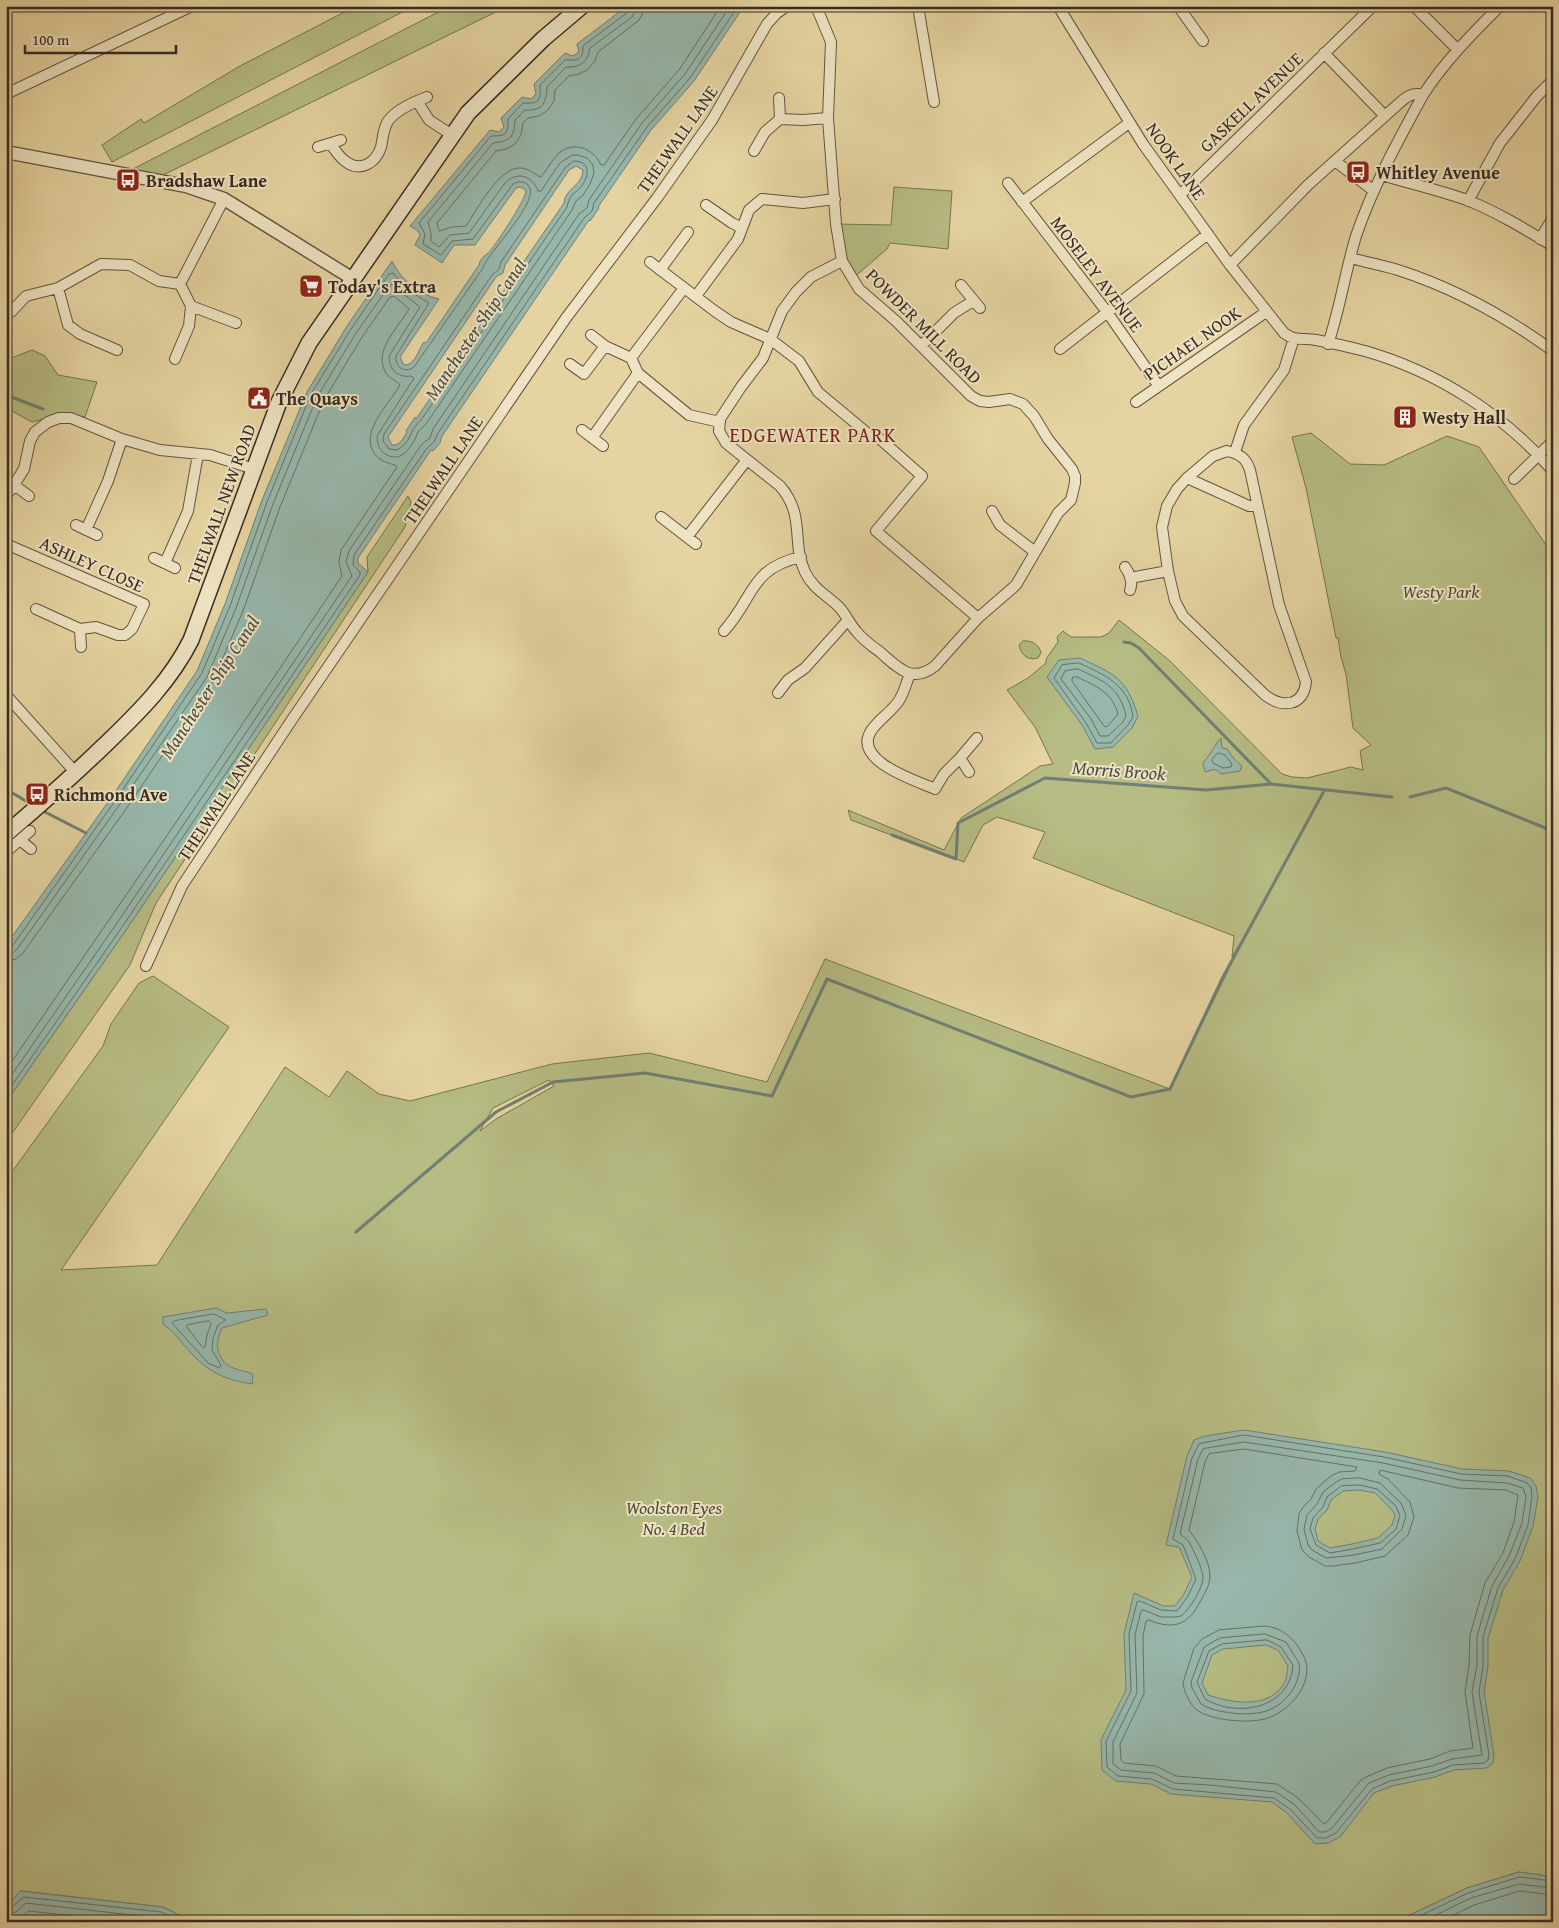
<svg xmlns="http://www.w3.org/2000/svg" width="1559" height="1928" font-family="'Gentium Book Plus',serif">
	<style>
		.green { fill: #b6bc83; stroke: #767452; fill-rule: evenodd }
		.water { fill: #97b7ab; stroke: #717f74; fill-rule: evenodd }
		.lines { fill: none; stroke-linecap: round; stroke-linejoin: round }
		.shore { stroke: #677166; stroke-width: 1 }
		.stream { stroke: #717f74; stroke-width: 3 }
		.minor-casing { stroke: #625542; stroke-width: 12 }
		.tertiary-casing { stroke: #625542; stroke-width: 15 }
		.secondary-casing { stroke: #372b22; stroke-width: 18 }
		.minor { stroke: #eee3c2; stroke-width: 10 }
		.tertiary { stroke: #eee3c2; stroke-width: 12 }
		.secondary { stroke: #eee3c2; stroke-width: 15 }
		.labels { text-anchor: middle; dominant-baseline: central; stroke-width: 4; stroke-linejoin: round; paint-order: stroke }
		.street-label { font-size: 18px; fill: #372b22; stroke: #eee3c2 }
		.poi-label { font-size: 18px; font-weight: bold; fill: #372b22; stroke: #eee3c2; text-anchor: start }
		.park-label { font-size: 18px; font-style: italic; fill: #504835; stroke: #eee3c2 }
		.water-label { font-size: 19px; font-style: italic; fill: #4f4e44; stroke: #eee3c2 }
		.quarter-label { font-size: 20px; letter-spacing: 1px; fill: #7a1f14; stroke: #eee3c2 }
	</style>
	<rect width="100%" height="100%" fill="#e5d4a1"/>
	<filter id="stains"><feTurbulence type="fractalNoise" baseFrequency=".004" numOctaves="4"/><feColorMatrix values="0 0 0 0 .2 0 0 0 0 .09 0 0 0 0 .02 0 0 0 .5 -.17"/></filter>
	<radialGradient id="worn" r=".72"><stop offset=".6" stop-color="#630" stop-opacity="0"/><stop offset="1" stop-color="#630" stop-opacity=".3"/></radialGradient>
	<path class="green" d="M356,6H414L112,162L102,145L141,119L144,123L240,66Z
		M450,6H508L161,176L133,169Z
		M894,187L952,191L948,249L890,243L887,249L852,279L836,224L891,225Z
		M32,350L45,356L58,375L97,382L85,417L65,414L32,422L6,408V360Z
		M1311,433L1350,464L1384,465L1447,436L1479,447L1553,555V1877L1519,1872L1467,1888L1395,1922H193L163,1907L21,1891L11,1902H6V1180L103,1046L111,1024L139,983L153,976L229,1027L61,1270L157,1265L285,1067L329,1097L347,1071L379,1094L410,1101L552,1064L649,1053L767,1082L825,959L1170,1089L1248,930L1232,957L1234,936L1033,858L1045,832L997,817L983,825L964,862L851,820L848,810L944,850L961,818L1040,766L1053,764L1035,727L1007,690L1028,678L1046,663V659L1058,642L1057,637L1063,631L1071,637H1101L1109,633L1119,620L1170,661L1282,774L1292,777L1307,778L1351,767L1363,770L1360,751L1371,745L1353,728L1346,674L1341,657L1338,638H1336L1306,488L1292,437ZM549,1080L554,1086L496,1119L480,1131L493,1108Z
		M408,496L411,502L405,527L156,903L130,965L6,1142V1102L126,930L368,572L367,557Z
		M1023,641C1031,640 1039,644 1041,653L1038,658C1028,661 1021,655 1019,645Z"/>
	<path class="water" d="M627,6L636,8L639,6H744L694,81L651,130L598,207L599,208L590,221L589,220L442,436L440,443L433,451L431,450L358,558V563L368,572L126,930L6,1102V945L111,798L197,671L225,604L262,500L307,392L347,326L392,261C402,281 418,294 439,299L400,357L403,364L407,365C417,361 418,350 424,342L426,343L479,265C480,259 483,257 488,253C494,248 526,199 526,191L521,187L516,188L475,245H454L442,263L415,245L420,235L418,231L410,226L490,130L499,132L504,127L501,118L522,97L531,99L536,94L534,84L565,53L573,56L579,52L577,44ZM576,166L583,170C583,186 564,189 564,203L416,419L415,417L406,431L407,432C403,438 400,446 392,445L388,437L496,277L503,273L505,265L569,170Z
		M1080,658C1114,674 1126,677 1138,716L1132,728L1113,747L1095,749L1082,725L1047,677L1059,660Z
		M1221,738L1222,748L1227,749L1234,759L1242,766L1240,771L1221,774C1214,767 1214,770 1205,772L1203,763C1210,755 1214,746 1221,738Z
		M216,1308L227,1313L266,1309L268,1315L222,1328C216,1341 215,1353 226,1364C232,1369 245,1371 253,1374L252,1384C227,1380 210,1373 193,1355C181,1343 177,1334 163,1324V1317Z
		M1244,1430L1385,1452L1462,1469L1509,1471L1530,1478L1536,1486L1538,1497L1533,1526L1520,1561L1503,1590L1488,1638V1666L1484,1692L1494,1755L1493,1763L1487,1768L1454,1770L1435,1777L1392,1786L1374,1793L1340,1837L1328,1843L1315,1844L1287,1813L1272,1802L1171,1794L1151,1784L1116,1781L1102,1770L1101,1740L1126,1690L1124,1634L1134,1593L1163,1606H1175L1184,1594L1192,1577L1179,1547L1166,1545L1187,1456L1194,1440L1205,1436ZM1359,1490L1375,1493L1392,1510L1395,1515L1392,1525L1378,1538L1352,1544L1330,1548L1318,1541L1315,1529L1318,1519L1327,1510L1331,1500L1343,1491ZM1266,1645L1278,1650L1288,1666C1287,1671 1287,1678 1285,1682C1270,1710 1232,1703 1208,1695L1202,1683L1212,1655L1223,1649Z
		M1519,1872L1553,1877V1922H1395L1467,1888Z
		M20,1891L163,1907L193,1922H6V1902H11Z"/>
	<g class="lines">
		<path class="shore" d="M644,6L643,13L639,20L598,52L595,61L587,70L579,74L569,76L555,90L554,101L548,110L539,116L528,118L523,123L521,135L515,144L506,149L496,151L437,223L439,231L452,227L466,226C477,210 499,167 520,168C529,168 534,174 541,177C547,170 551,161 558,154C573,140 593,148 601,165H604L636,119L679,70L721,6
			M574,161C594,161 588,181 578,190C576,192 574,193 572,195C569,199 568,203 567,207L421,420C410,428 411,444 397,450L389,449L383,441L384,434L492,275L499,269L501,262L565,168Z
			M1079,663C1105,675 1129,685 1133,717L1128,725L1111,743H1097L1086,723L1054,678L1062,665Z
			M1078,669C1102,680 1120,687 1126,716L1123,722L1108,736H1100L1091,719L1061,679L1065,671Z
			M1073,677H1077C1096,686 1112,692 1118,714L1107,727L1104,726L1072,681Z
			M1218,753L1225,755L1232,764L1231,767L1223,768L1213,763L1212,760Z
			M6,947L13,945L115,801L202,673L230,606L267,502L311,394L351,329L389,274L393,273L406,289L429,303L396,356C395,367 404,374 414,367L483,268C487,253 543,199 528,185C524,181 518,181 513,184L473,239L452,241L441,255L423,244L425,234L419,223L491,136C507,136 508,134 508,119L523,103C539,104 541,101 540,85L565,60C577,60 583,62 583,46L628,12L630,6
			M6,954L13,953L18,948L120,804L207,677L236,608L273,504L317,397L356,333L390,285L393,284L402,293L420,307L389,356C389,370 398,378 411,376L414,378L377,436C377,443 379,449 384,453C401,466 413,445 418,432C420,429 424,427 426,424L572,210L576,201L583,195L590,184L594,173L593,165L587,158L578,155H572L560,163L541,191H538C532,175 517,171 505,183L469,233L450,235L439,247L431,241V233L428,222L493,143C510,141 514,138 515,120L525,110C544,111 546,102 547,87L566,67C580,68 588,62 590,48L632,17L635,12L636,6
			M6,961L16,959L23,953L126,809L213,681L243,611L280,507L324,400L362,337L390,297L394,296L409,309C399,327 372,351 386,373C390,379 397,381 400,385C390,403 361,430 373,451C378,460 386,463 395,465L397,467L341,550L339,562L342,576L194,796L6,1070
			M6,1083L117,923L352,576L346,562L349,551L422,444L430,438L433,429L579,214L587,208L589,200L642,123L685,74L730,6
			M6,1094L122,927L360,575V572L353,565L354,555L427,448L434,442L438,433L584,218L592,211L594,203L647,127L690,78L738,6
			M214,1314L226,1320L218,1325L213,1338L212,1350L221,1365L219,1368L208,1363L172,1323L174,1321Z
			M209,1321L211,1324L207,1335L205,1347L203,1348L186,1326L187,1325Z
			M1244,1435L1384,1457L1461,1474L1508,1476L1527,1483L1531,1488L1532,1496L1528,1525L1515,1559L1498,1588L1483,1637V1666L1479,1692L1489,1755L1488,1760L1484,1763L1453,1765L1434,1772L1390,1781L1372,1789L1336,1833L1326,1838H1317L1290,1809L1274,1798L1173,1789L1152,1779L1118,1776L1107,1767L1106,1741L1131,1691L1129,1634L1137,1602L1140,1601L1161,1610L1177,1611L1188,1596L1196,1579L1183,1545L1173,1539L1192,1458L1199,1444Z
			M1244,1442L1383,1463L1460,1480L1507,1483L1523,1488L1526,1497L1522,1523L1509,1556L1492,1586L1477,1636V1665L1472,1692L1482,1755L1452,1759L1432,1766L1389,1775L1369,1783L1332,1828L1325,1832H1319L1295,1805L1276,1792L1209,1785L1174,1783L1154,1773L1121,1770L1113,1764V1742L1137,1693L1135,1635L1141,1611L1144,1610L1161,1617H1175L1181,1616C1190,1609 1201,1591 1203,1579C1204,1571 1193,1549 1189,1542C1187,1538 1183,1537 1180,1534L1198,1459L1203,1449Z
			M1244,1449L1357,1467L1355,1471L1339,1472L1331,1476L1316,1489L1311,1499L1303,1507L1299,1514L1297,1531L1302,1550L1309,1557L1325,1566H1333L1355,1563L1385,1556L1408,1535L1414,1517L1410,1502L1388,1479L1379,1474L1380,1470L1458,1488L1506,1490L1518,1495L1514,1522L1503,1553L1485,1583L1470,1635L1469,1665L1465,1692L1473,1748L1450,1751L1430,1759L1387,1768L1366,1777L1360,1781L1327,1822L1324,1824L1298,1798L1277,1784L1176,1776L1156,1766L1124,1763L1121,1760L1120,1744L1144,1694L1143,1636L1146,1621L1149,1620C1175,1631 1190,1624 1202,1598C1206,1591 1210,1584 1210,1576C1210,1561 1198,1542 1189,1530L1205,1462L1209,1454Z
			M1360,1478L1380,1483L1401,1503L1406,1515L1402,1529L1382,1549L1354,1555L1326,1558L1312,1550L1308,1545L1304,1529L1307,1515L1317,1504L1323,1492L1336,1482L1342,1479Z
			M1360,1485L1377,1489L1396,1506L1400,1516L1396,1529L1380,1543L1353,1549L1330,1553L1316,1545L1310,1529L1313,1518L1323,1507L1327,1497L1341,1486Z
			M1265,1626C1280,1627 1291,1636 1299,1648C1301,1652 1305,1657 1306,1662C1312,1685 1289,1711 1268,1718C1251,1724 1212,1721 1197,1710C1190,1705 1184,1692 1183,1683L1194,1648L1202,1639L1219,1630Z
			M1265,1634L1286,1642L1299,1663C1302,1684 1285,1705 1266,1711C1249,1717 1215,1713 1201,1704L1192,1688L1191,1682L1204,1647L1220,1638Z
			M1267,1640L1281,1647L1293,1665C1290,1709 1237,1718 1205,1699L1197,1682L1209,1651L1222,1644Z
			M6,1907L13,1906L24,1897L161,1912L182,1922
			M6,1913L16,1912L26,1903L159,1918L168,1922
			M6,1921L18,1919L29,1911L127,1922
			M1407,1922L1468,1893L1519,1877L1553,1881
			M1421,1922L1471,1898L1519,1884L1553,1888
			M1439,1922L1474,1905L1520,1891L1553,1895"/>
		<path class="stream" d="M6,395L43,409
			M1124,642L1131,643L1139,648L1271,784
			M6,789L29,803
			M1410,797L1446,788L1553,831
			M45,812L86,833
			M892,835L956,859L958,823L1045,778L1206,790L1271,784L1392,797
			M356,1232L496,1112L553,1082L645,1073L772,1096L827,979L1131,1097L1170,1089L1223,977L1324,791"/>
		<g class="minor-casing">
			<path id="minor" d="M816,6L831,42L828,118L836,224L842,261L859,289L896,321L971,396L980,401L989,402L1010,399L1023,404L1034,416L1048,439L1072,469L1075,476V483L1071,500L1058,513L1016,585L978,618L935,666C912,684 898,668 880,652C872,646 863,640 857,632C850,625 846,614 839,607C827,595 813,589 805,572C791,542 806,516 780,486L726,443L719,431L720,419L741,387L763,358L782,311L796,292L811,277L842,261
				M918,6L934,102
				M1058,6L1143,144L1230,265L1284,333C1294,341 1304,338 1316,340C1332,343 1349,347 1365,351C1438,372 1503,414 1553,471
				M1178,6L1203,41
				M1414,6L1457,49
				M1324,53L1385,116
				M6,94L192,6
				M779,98L780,119L803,120L828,118
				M417,101L429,120L452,135
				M330,144C335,149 339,157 345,161C360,173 376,163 381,147C383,138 383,129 388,121C397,109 414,102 427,97
				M318,147L341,140
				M754,151L765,132L780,119
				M1335,161L1374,191
				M1381,175C1409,183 1439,190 1467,200C1497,212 1525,229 1553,246
				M1008,183L1107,312L1158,385
				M1180,195L1373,6
				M1468,201L1500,143L1537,96L1553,80
				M1022,202L1129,123
				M706,205L732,223L742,228
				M1540,239L1553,218
				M1350,258C1366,262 1382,265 1398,270C1454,288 1505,316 1553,351
				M650,262L716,312L731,322L770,339L799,361L818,392L872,437L880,439L922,476L876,531L978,618
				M1230,265L1308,185L1395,107C1404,99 1411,91 1423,95C1445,61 1472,34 1500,6
				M660,270L688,232
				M180,284L191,306L236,323
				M961,285L980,308
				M58,288L68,325L80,334L117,350
				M696,296L738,239L749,210L762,199L803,203L835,199
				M6,315L12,311L26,296L58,288L101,264L130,265L159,281L180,284L224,199
				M591,335L605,346L631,358L638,373L689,415L720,422
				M1328,344C1340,309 1345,272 1356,236C1373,186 1398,141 1423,95
				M921,346L954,313L973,301
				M1060,349L1208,234
				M631,358L684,288
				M175,359L189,326L191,306
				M570,364L584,374L605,346
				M1136,402L1266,312
				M582,430L603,446
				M592,438L638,373
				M1227,451C1240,454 1246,458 1250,470L1279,605L1306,682C1303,707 1282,708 1265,695L1183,616L1175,601L1168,571L1162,527L1167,506L1177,489L1187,478L1213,456Z
				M1235,452L1244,425L1284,370L1294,338
				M1187,478L1249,506H1256
				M1514,479L1553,441
				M14,485L24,469L30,441L35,432L48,422L59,418H71L122,439L160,450L210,455L254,469
				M6,496L14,485L29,496
				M992,511L1000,525L1035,552
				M661,517L696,544
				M76,525L97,535
				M86,530L108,481L122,439
				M687,537L746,461
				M6,544L144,604L132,629L125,635H118L96,627L80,629
				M154,558L175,568
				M165,563L188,511L198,454
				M1125,567C1130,574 1133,582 1130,590
				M1130,578L1168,571
				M36,609L80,629L81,647
				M724,631C754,598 750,568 801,557
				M910,674C906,683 904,694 898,702C890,713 878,720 871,731C852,761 917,781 935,789L944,774L960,758
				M778,693L788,680L805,668L848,620
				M6,695L76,773
				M969,772L960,758L977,738
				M20,840L31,849
				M6,852L30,831
				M146,966L182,886L291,721L566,318L657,198L712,120L767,24L777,13L787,6"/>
		</g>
		<g class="tertiary-casing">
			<path id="tertiary" d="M6,152L186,186L224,199L353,279"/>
		</g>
		<g class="secondary-casing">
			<path id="secondary" d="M6,834C41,804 76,773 109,741C140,711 171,680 191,640L279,402L309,343L468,113L543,39L582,6"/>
		</g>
		<use href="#minor" class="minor"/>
		<use href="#tertiary" class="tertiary"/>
		<use href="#secondary" class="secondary"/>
	</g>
	<defs>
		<g id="bus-square" transform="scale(1.25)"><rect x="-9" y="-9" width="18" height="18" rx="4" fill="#8f2418" stroke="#eee3c2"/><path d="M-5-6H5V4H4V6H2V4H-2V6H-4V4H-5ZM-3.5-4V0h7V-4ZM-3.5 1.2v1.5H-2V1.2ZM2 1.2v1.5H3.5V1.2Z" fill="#fff"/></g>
		<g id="supermarket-square" transform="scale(1.25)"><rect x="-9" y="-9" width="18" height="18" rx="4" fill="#8f2418" stroke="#eee3c2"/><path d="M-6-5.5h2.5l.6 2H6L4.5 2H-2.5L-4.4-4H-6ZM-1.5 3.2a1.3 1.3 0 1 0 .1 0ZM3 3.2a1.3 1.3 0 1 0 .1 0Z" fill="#fff"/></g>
		<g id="civic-square" transform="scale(1.25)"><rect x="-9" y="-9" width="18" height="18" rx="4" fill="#8f2418" stroke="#eee3c2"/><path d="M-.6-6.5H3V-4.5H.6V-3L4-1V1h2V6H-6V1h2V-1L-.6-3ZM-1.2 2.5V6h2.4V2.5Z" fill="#fff"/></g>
		<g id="building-square" transform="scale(1.25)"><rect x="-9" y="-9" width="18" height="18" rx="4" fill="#8f2418" stroke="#eee3c2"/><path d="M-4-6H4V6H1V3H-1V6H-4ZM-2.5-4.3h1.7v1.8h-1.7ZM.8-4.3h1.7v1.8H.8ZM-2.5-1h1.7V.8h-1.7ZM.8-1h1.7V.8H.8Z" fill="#fff"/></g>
	</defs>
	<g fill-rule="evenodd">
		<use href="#bus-square" x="1358" y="172"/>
		<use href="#bus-square" x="128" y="180"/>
		<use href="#supermarket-square" x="311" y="286"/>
		<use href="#civic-square" x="259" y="398"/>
		<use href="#building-square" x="1405" y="417"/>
		<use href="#bus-square" x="37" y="794"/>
	</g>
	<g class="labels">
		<g class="street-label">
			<text transform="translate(1251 102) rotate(-44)">GASKELL AVENUE</text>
			<text transform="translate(677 139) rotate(-55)">THELWALL LANE</text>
			<text transform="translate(1176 161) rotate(55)">NOOK LANE</text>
			<text transform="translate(1097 274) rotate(53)">MOSELEY AVENUE</text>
			<text transform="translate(924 326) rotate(45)">POWDER MILL ROAD</text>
			<text transform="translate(1192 343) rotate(-35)">PICHAEL NOOK</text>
			<text transform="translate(443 470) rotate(-56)">THELWALL LANE</text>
			<text transform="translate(221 504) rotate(-70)">THELWALL NEW ROAD</text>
			<text transform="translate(92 564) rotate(24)">ASHLEY CLOSE</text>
			<text transform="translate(216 806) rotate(-57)">THELWALL LANE</text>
		</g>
		<g class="poi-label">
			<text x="1376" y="172">Whitley Avenue</text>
			<text x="146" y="180">Bradshaw Lane</text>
			<text x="328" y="286">Today's Extra</text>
			<text x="276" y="398">The Quays</text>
			<text x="1422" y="417">Westy Hall</text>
			<text x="54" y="794">Richmond Ave</text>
		</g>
		<g class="park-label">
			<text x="1441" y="591">Westy Park</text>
			<text x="674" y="1507">Woolston Eyes<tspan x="674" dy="21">No. 4 Bed</tspan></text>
		</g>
		<g class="water-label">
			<text transform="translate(475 329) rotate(-56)">Manchester Ship Canal</text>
			<text transform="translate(209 687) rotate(-57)">Manchester Ship Canal</text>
			<text transform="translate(1119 770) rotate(4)">Morris Brook</text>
		</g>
		<g class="quarter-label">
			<text x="813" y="434">EDGEWATER PARK</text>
		</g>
	</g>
	<rect width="1559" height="1928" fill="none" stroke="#e5d4a1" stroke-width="25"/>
	<rect x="8" y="8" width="1544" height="1913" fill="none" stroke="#372b22" stroke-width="2.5"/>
	<rect x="12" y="12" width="1534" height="1903" fill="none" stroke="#372b22"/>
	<path d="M25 45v8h151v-8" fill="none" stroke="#372b22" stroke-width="2.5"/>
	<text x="32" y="45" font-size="15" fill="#372b22" stroke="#eee3c2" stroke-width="4" paint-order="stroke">100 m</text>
	<rect width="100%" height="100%" filter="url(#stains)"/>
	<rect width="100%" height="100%" fill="url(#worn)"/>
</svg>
